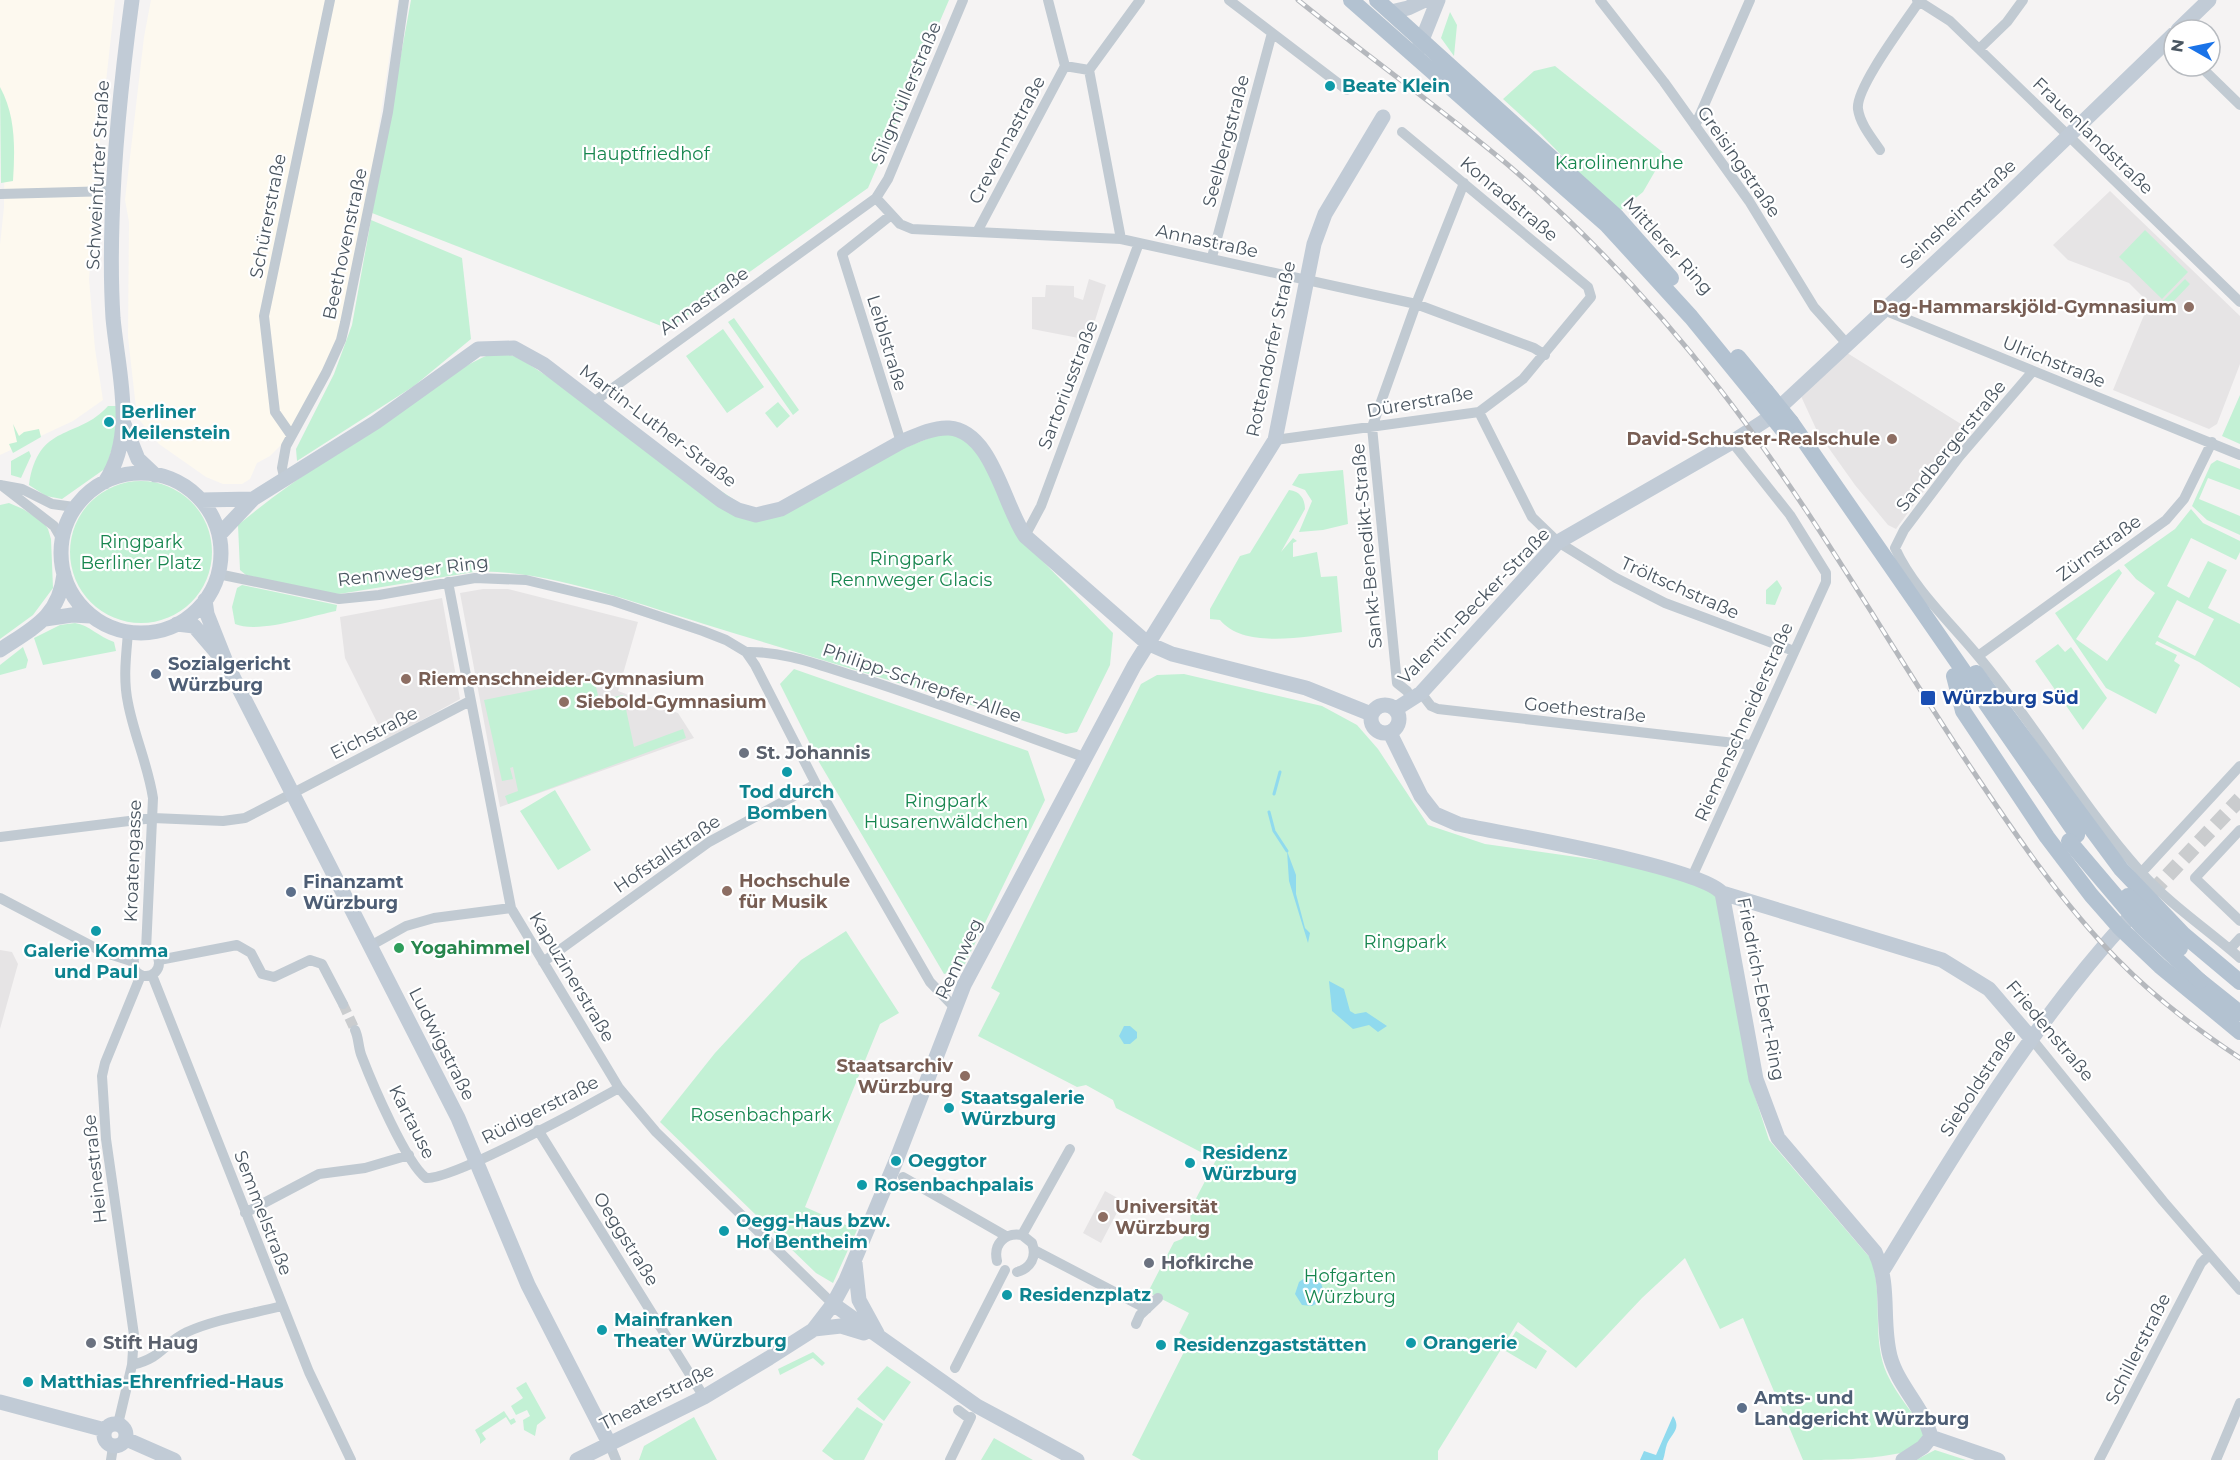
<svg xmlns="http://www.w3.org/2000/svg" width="2240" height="1460" font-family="Montserrat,sans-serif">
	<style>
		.commercial { fill: #fdf9ef }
		.education { fill: #e6e4e5 }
		.green { fill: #c3f1d5; fill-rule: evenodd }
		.water { fill: #90daee }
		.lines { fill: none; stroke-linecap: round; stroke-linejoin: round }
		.stream { stroke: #90daee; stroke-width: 3 }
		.street-tunnel { stroke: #caccce; stroke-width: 10; stroke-dasharray: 10 5; stroke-linecap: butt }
		.secondary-tunnel { stroke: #caccce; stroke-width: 15; stroke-dasharray: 15 8; stroke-linecap: butt }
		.street { stroke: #c1cad2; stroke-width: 10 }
		.secondary { stroke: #c1cbd6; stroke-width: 15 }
		.primary { stroke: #b3c2d1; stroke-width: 16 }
		.rail-casing { stroke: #b5b8bd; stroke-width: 5 }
		.rail { stroke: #fff; stroke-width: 3; stroke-dasharray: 9; stroke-linecap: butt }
		.primary-bridge { stroke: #b3c2d1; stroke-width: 16 }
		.culture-dot { fill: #0f9aa8; stroke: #fff; stroke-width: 2 }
		.education-dot { fill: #8d6e63; stroke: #fff; stroke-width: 2 }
		.service-dot { fill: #5c6f8a; stroke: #fff; stroke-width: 2 }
		.transit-dot { fill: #1a4fb4; stroke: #fff; stroke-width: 2 }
		.worship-dot { fill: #6b7280; stroke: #fff; stroke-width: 2 }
		.leisure-dot { fill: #2e9e5b; stroke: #fff; stroke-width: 2 }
		.labels { text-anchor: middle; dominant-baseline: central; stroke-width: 4.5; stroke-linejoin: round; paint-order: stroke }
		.culture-label { font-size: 18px; font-weight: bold; fill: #0d838f; stroke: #fff; text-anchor: start }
		.street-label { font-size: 18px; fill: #4a5661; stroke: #fff }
		.park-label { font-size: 18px; fill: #17864f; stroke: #fff }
		.education-label { font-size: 18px; font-weight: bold; fill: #785e54; stroke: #fff; text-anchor: start }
		.service-label { font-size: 18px; font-weight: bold; fill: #4e5e75; stroke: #fff; text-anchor: start }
		.transit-label { font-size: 18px; font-weight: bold; fill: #164399; stroke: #fff; text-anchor: start }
		.worship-label { font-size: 18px; font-weight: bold; fill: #5b616d; stroke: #fff; text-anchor: start }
		.leisure-label { font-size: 18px; font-weight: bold; fill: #27864d; stroke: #fff; text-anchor: start }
	</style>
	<rect width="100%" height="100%" fill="#f5f3f3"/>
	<path class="commercial" d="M0,0H115L101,127L89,279L95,349L103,400L73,421L0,455V245L4,207L5,108L0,95Z
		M151,0H398L370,184L336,346L291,435L270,456L257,463L250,479L242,484H223L206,477L159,444L137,417L128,337L129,222L125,200L144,37Z"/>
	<path class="education" d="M2110,191L2240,316V364L2217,424L2209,429L2113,390L2149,303L2129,283L2068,260L2053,245Z
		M1089,279L1106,285L1089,340L1032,329V297H1045L1046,285L1074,286V297L1083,300Z
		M1844,351L1969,429L1896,529L1888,525L1855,485L1818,433L1800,394Z
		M483,589H508L638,622L618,691L678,713L694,738L500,807L460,593Z
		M442,598L460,699L386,740L345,658L340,617Z
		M0,950L12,952L18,964L0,1029Z
		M1105,1191L1123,1201L1101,1243L1083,1233Z"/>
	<path class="green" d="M411,0H949L868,188L669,329L372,213Z
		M1450,12L1457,25L1454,56L1441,38Z
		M1555,66L1665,154L1643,192L1617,213L1538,131L1503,99L1534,71Z
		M0,87C16,116 15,149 13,181L1,183Z
		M371,220L462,258L471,339L414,386L297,461L296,449L334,374L352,325Z
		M2145,230L2188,272L2162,299L2119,257Z
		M2185,279L2190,284L2169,306L2163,301Z
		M734,318L799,410L793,415L728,322Z
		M723,329L764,387L727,413L686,356Z
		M496,352L518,357L756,514L874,460L947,431L969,437L979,451L1019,537L1113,633L1110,665L1077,732L1066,734C945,697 825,661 704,624C638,604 543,568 474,572L339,594L310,591L246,575L240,570L238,525C286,485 339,451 391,416C425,393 458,366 496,352Z
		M2240,395V444L2222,436Z
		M778,402L790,416L777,428L765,413Z
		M108,406H116L117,432L106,468L62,499L46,496L29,485C38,422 78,440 108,406Z
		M13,424L19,436L24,432L39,429L41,437L13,453L9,444L17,442Z
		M29,451L31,456L21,478L11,475V461Z
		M2217,460L2240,469V490L2208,478L2199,499L2240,516V535L2207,520L2192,506L2211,464Z
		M1343,470L1348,524L1323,530L1299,532L1312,501L1305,490L1292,485L1299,474Z
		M70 552a71 71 0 1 1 142 0a71 71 0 1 1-142 0Z
		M1289,490C1300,491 1305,499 1305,509L1281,552L1293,538L1297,541L1293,543V557L1317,552L1321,577L1337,576L1342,632C1307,636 1245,650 1220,620L1210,619V609L1240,556L1250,553Z
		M9,503L23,509L43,522L48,529L51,539L53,588L33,615L0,639V505Z
		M2191,509L2203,523L2240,541V552L2236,560L2191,538L2167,586L2189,598L2208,561L2227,570L2208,608L2240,624V688L2199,662L2157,641L2155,644L2177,655L2174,661L2180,665L2156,714L2106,688L2055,613L2119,569L2122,573L2076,639L2107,661L2155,593L2136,579L2124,565L2175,529ZM2177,600L2214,619L2195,656L2158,637Z
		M1777,580L1782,588L1775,605L1766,604V590Z
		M242,585L337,605L336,611C311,616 258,634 235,624L232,607L237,588Z
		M75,623C89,625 99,637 114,642L116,651L43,665L34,638L60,625Z
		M2058,644L2065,652L2071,647L2107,698L2083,730L2035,661Z
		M23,647L28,660L26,668L0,675V665Z
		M794,669L1028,751L1045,800L963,968L944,974L819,762L780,684Z
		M1184,674L1322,706L1357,725L1378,749L1428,825L1485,844L1661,869L1716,887L1749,1078L1769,1140L1871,1259C1884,1296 1871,1338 1887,1374C1897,1396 1917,1418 1931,1439C1912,1460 1836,1460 1803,1460L1743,1318L1720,1329L1685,1258L1642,1298L1576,1368L1518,1322L1438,1451V1460H1141L1132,1455L1190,1340L1179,1333L1189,1313L1148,1292L1174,1242L1182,1239L1191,1227L1190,1210L1216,1160L1116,1108L1113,1100L1086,1085L1077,1087L978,1036L1000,993L991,988L1141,684L1157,675Z
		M594,678L599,700L623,695L634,747L683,729L686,738L508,804L505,796L518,791L513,767L510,768L513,779L502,781L484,700Z
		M555,790L591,850L558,870L520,811Z
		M846,931L899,1013L880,1024L805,1207L857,1230L833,1283L816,1273L660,1122L715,1053L801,960Z
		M1516,1331L1547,1351L1536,1369L1504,1350Z
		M813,1352L825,1363L822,1366L813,1358L780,1375L778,1369Z
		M887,1366L911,1382L884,1421L857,1399Z
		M526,1382L546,1418L537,1425L535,1436L524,1430L523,1420L530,1416L527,1410L516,1415L511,1406L523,1398L516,1388Z
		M857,1407L883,1424L864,1460H834L822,1451Z
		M504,1411L510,1420L514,1418L516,1422L511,1425L506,1417L482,1433L486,1439L480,1444V1439L475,1430Z
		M694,1417L717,1460H639L644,1446Z
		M994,1438L1033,1460H981Z
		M1935,1450L1966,1460H1916Z"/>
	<path class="water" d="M1287,851L1296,875V894L1305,928L1310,933L1308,943L1289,881Z
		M1329,981L1344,989L1350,1011L1355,1014L1366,1012L1387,1026L1378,1032L1369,1025L1353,1029L1332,1011Z
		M1124,1026H1130L1137,1032V1038L1130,1044H1124L1119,1036Z
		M1306,1277L1320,1281L1324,1291L1321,1301L1312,1306L1302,1305L1295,1294L1299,1282Z
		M1673,1416C1682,1429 1671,1434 1667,1444C1665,1449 1665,1455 1663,1460H1640L1644,1451L1656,1455Z"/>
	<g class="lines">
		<path class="stream" d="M1274,794L1280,772
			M1269,812L1274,831L1287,851"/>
		<path class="street-tunnel" d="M343,1004L355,1030"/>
		<path class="secondary-tunnel" d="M2152,892L2240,799"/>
		<path class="street" d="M1048,0L1065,66
			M1229,0L1347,90
			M1600,0L1664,82L1749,201L1814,307L1848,345
			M1917,0L1950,21L2240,302
			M1979,49L2007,22L2023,0
			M1065,66L1089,70
			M2200,66L2240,105
			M1089,70L1121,239
			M1089,70L1140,0
			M1695,126L1750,0
			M1880,150C1872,138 1860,124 1858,109C1855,88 1907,20 1920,0
			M0,194L113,191
			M876,198L900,224L912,229L1121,239L1416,304L1534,348L1545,355
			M891,215L842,254L901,442
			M977,232L1065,66
			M1212,257L1272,33
			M1884,310L2240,455
			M2033,371L1959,457L1904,530L1895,548C1913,588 1950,622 1978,656C2036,725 2080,804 2140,871C2169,904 2207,929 2240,958
			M592,403L876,198L888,179L963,0
			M1479,412L1532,517L1558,542L1616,578L1665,603L1794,651
			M291,435L275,412L264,316L330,0
			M1275,440L1479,412L1523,379L1591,297L1588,287L1402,132
			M285,481L282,468L286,446L326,373L341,340L345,323L388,112L404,0
			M0,485L22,489L52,504L74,507
			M1,485L54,526L61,538
			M1025,536L1041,506L1139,243
			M218,574L339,599L379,595L475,578L526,580L613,601L703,631L726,640L746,652L755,665L816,784L930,982L956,1009
			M448,582L511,908L619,1088L656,1132L833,1304
			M128,633C126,656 123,680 128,703C134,735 148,765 153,798L146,950
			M746,652C785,651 821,666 858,677C934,701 1009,730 1084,757
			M1978,656L2166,520L2184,499L2212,442
			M1421,693L1431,706L1438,709L1752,745
			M1412,700L1407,691L1397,683L1372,427L1416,304L1464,183
			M2240,830L2195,878L2240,921
			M0,837L153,818L223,821L245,818L470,701
			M2141,873L2240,766
			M1692,877L1826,582V573L1790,515L1732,442
			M0,898L103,952L134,962
			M370,946L406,926L434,918L511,908
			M2230,949L2240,938
			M133 963a13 13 0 1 1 26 0a13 13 0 1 1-26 0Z
			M159,960L237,945L251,953L262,974L274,977L310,960L322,964L343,1004
			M543,962L709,842L816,784
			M152,975L309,1372L351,1460
			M355,1030C359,1038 358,1048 362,1057C372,1083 406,1163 426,1178C453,1180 589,1105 619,1088
			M2031,1038L2163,1201L2240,1290
			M538,1130L704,1397
			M903,1177L1006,1236
			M245,1213L319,1174L365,1168L409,1155
			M1022,1235L1070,1149
			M1034,1250L1147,1309
			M997,1261C993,1244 1005,1232 1022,1235L1032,1243C1037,1257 1031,1268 1017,1272
			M1136,1324L1140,1315L1158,1298
			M132,1365C164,1357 162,1344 187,1332C216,1319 251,1314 282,1306
			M955,1368L1005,1270
			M958,1410L970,1419
			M118,1424L132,1365L134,1335L106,1139L102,1076L105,1063L141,975
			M609,1443L616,1460
			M111,1460L113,1447
			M950,1460L971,1417
			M2099,1460L2201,1263L2209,1255
			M2216,1460L2240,1403"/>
		<path class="secondary" d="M1391,12L1408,8L1425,0
			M2178,30L2209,0
			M1418,50L1438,0
			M124,424L138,459L155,475
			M61 553a80 80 0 1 1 160 0a80 80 0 1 1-160 0Z
			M105,482C137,434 118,373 113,318C111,286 111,254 112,222C114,148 122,74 132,0
			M201,500L253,499
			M219,535L253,499L376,422L478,349L514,348L543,364L722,501L738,510L756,515L781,509L901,442C915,436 933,427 949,428C992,431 1004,506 1025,536L1147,643L1172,654L1306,688L1371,714
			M205,600L207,614L228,667L458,1118L528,1285L609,1443
			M45,619L72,615L91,616
			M177,624L194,626L218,654
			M0,650C33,628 59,617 64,574
			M1371 719a14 14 0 1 1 28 0a14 14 0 1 1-28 0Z
			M1396,709L1421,693L1558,542L1732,442L1766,420L1997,205L2174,34
			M1390,733L1421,796L1435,814L1458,824C1504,834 1698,866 1722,893L1756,1079L1778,1138L1875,1252C1891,1285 1881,1321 1890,1356C1898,1386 1924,1408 1931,1437
			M1722,893L1942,960L1989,989L2031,1038
			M855,1263L859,1300L877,1333
			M1883,1270C1959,1145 2030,1027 2128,919
			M833,1304L977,1406L1077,1460
			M814,1329L841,1326L864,1333
			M0,1402L105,1430
			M104 1435a11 11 0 1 1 22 0a11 11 0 1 1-22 0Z
			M1931,1437L1998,1460
			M126,1439L174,1460
			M577,1460L704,1397L769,1358L813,1330L833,1304L846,1280L896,1161L964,985L1134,666L1275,440L1314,244L1325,214L1383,117
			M1903,1460L1923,1447L1931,1437"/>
		<path class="primary" d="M1351,0L1607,225L1691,317L1758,399
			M1377,0L1617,217L1671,278
			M1738,357L1766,391
			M1791,422L2077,835
			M1976,673L2121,869L2184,935L2240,982
			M1954,676L1963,711L2047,837L2091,895L2120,928L2160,966L2240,1032
			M2200,981L2240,1013"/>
		<g class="rail-casing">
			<path id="rail" d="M1298,0C1367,56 1439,107 1507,164C1585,231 1656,307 1719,388C1813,509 1888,644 1973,771C2017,837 2062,903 2117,959C2154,997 2196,1029 2240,1058"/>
		</g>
		<use href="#rail" class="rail"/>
		<path class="primary-bridge" d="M1766,391L1791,422
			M1758,399L1782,429
			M2069,841L2142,927L2200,981
			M2128,896L2180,948"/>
	</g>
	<g class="culture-dot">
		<circle cx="1330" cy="86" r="6"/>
		<circle cx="109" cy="422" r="6"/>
		<circle cx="787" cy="772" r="6"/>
		<circle cx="96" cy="931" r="6"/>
		<circle cx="949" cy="1108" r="6"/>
		<circle cx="896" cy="1161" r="6"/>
		<circle cx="1190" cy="1163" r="6"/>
		<circle cx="862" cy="1185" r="6"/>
		<circle cx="724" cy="1231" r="6"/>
		<circle cx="1007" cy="1295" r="6"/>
		<circle cx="602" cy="1330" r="6"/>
		<circle cx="1411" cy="1343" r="6"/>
		<circle cx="1161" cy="1345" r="6"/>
		<circle cx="28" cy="1382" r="6"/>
	</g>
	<g class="education-dot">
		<circle cx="2189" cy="307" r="6"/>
		<circle cx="1892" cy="439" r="6"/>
		<circle cx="406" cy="679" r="6"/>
		<circle cx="564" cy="702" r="6"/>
		<circle cx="727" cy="891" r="6"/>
		<circle cx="965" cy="1076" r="6"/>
		<circle cx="1103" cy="1217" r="6"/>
	</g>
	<g class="service-dot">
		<circle cx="156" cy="674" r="6"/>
		<circle cx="291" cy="892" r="6"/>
		<circle cx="1742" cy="1408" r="6"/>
	</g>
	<rect class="transit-dot" x="1920" y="690" width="16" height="16" rx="3"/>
	<g class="worship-dot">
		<circle cx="744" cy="753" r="6"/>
		<circle cx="1149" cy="1263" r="6"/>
		<circle cx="91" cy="1343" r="6"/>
	</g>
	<circle class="leisure-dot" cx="399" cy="948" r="6"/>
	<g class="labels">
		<g class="culture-label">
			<text x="1342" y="86">Beate Klein</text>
			<text x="121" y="412">Berliner<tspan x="121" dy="21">Meilenstein</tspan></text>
			<text x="787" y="792" text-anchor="middle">Tod durch<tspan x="787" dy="21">Bomben</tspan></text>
			<text x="96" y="951" text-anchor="middle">Galerie Komma<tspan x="96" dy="21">und Paul</tspan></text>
			<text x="961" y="1098">Staatsgalerie<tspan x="961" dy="21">Würzburg</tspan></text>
			<text x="1202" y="1153">Residenz<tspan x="1202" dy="21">Würzburg</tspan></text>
			<text x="908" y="1161">Oeggtor</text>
			<text x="874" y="1185">Rosenbachpalais</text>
			<text x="736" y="1221">Oegg-Haus bzw.<tspan x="736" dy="21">Hof Bentheim</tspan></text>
			<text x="1019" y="1295">Residenzplatz</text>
			<text x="614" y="1320">Mainfranken<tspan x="614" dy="21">Theater Würzburg</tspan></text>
			<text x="1423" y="1343">Orangerie</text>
			<text x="1173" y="1345">Residenzgaststätten</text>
			<text x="40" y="1382">Matthias-Ehrenfried-Haus</text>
		</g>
		<g class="street-label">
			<text transform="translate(906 93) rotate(-67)">Siligmüllerstraße</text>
			<text transform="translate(2093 136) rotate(44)">Frauenlandstraße</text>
			<text transform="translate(1007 140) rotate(-62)">Crevennastraße</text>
			<text transform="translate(1226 141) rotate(-75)">Seelbergstraße</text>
			<text transform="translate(1739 162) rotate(55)">Greisingstraße</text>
			<text transform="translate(98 175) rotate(-87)">Schweinfurter Straße</text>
			<text transform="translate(1509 199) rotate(40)">Konradstraße</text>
			<text transform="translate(1958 214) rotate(-43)">Seinsheimstraße</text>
			<text transform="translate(268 216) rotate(-79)">Schürerstraße</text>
			<text transform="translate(1207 241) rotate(12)">Annastraße</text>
			<text transform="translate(345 244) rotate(-78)">Beethovenstraße</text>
			<text transform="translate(1668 246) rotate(48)">Mittlerer Ring</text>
			<text transform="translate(704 301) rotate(-35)">Annastraße</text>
			<text transform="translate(887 343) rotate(73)">Leiblstraße</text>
			<text transform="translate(1271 349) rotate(-78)">Rottendorfer Straße</text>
			<text transform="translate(2054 362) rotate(22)">Ulrichstraße</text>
			<text transform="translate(1068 385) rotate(-69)">Sartoriusstraße</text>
			<text transform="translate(1420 402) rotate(-10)">Dürerstraße</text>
			<text transform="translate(658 426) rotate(37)">Martin-Luther-Straße</text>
			<text transform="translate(1951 446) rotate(-51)">Sandbergerstraße</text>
			<text transform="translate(1367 546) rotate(-95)">Sankt-Benedikt-Straße</text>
			<text transform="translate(2099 548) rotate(-36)">Zürnstraße</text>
			<text transform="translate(413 571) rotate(-7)">Rennweger Ring</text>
			<text transform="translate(1680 588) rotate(24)">Tröltschstraße</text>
			<text transform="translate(1474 606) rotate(-46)">Valentin-Becker-Straße</text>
			<text transform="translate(922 683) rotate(19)">Philipp-Schrepfer-Allee</text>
			<text transform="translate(1585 710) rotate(6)">Goethestraße</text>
			<text transform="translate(1744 722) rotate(-66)">Riemenschneiderstraße</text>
			<text transform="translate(374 733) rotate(-27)">Eichstraße</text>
			<text transform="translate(667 854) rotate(-34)">Hofstallstraße</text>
			<text transform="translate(133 861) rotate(-88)">Kroatengasse</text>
			<text transform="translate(959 959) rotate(-65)">Rennweg</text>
			<text transform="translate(572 977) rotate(59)">Kapuzinerstraße</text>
			<text transform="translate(1761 989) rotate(79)">Friedrich-Ebert-Ring</text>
			<text transform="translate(2050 1031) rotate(50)">Friedenstraße</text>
			<text transform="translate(442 1044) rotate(63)">Ludwigstraße</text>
			<text transform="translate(1978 1083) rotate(-57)">Sieboldstraße</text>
			<text transform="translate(540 1110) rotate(-27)">Rüdigerstraße</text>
			<text transform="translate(412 1122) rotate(63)">Kartause</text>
			<text transform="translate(95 1169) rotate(-96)">Heinestraße</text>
			<text transform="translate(263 1213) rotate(69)">Semmelstraße</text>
			<text transform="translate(626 1239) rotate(58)">Oeggstraße</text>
			<text transform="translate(2138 1349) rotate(-63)">Schillerstraße</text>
			<text transform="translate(657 1397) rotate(-27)">Theaterstraße</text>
		</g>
		<g class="park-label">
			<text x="646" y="154">Hauptfriedhof</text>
			<text x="1619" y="163">Karolinenruhe</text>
			<text x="141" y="542">Ringpark<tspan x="141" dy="21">Berliner Platz</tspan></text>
			<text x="911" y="559">Ringpark<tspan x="911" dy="21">Rennweger Glacis</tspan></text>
			<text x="946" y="801">Ringpark<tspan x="946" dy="21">Husarenwäldchen</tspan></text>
			<text x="1405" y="942">Ringpark</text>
			<text x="761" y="1115">Rosenbachpark</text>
			<text x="1350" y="1276">Hofgarten<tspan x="1350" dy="21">Würzburg</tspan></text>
		</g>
		<g class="education-label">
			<text x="2177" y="307" text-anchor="end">Dag-Hammarskjöld-Gymnasium</text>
			<text x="1880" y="439" text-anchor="end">David-Schuster-Realschule</text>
			<text x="418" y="679">Riemenschneider-Gymnasium</text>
			<text x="576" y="702">Siebold-Gymnasium</text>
			<text x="739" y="881">Hochschule<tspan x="739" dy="21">für Musik</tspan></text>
			<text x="953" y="1066" text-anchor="end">Staatsarchiv<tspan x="953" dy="21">Würzburg</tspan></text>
			<text x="1115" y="1207">Universität<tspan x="1115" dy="21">Würzburg</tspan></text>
		</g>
		<g class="service-label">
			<text x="168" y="664">Sozialgericht<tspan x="168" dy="21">Würzburg</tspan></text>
			<text x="303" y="882">Finanzamt<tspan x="303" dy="21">Würzburg</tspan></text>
			<text x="1754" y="1398">Amts- und<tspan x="1754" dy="21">Landgericht Würzburg</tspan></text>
		</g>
		<g class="transit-label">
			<text x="1942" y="698">Würzburg Süd</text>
		</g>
		<g class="worship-label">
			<text x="756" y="753">St. Johannis</text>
			<text x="1161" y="1263">Hofkirche</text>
			<text x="103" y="1343">Stift Haug</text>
		</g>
		<g class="leisure-label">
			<text x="411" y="948">Yogahimmel</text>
		</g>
	</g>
	<g transform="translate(2192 48) rotate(279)"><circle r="28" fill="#ffffff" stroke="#b7bbc0" stroke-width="1.5"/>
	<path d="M0-4.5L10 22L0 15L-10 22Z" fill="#1a73e8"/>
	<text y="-9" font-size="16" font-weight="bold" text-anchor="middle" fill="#4a5661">N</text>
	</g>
</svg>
